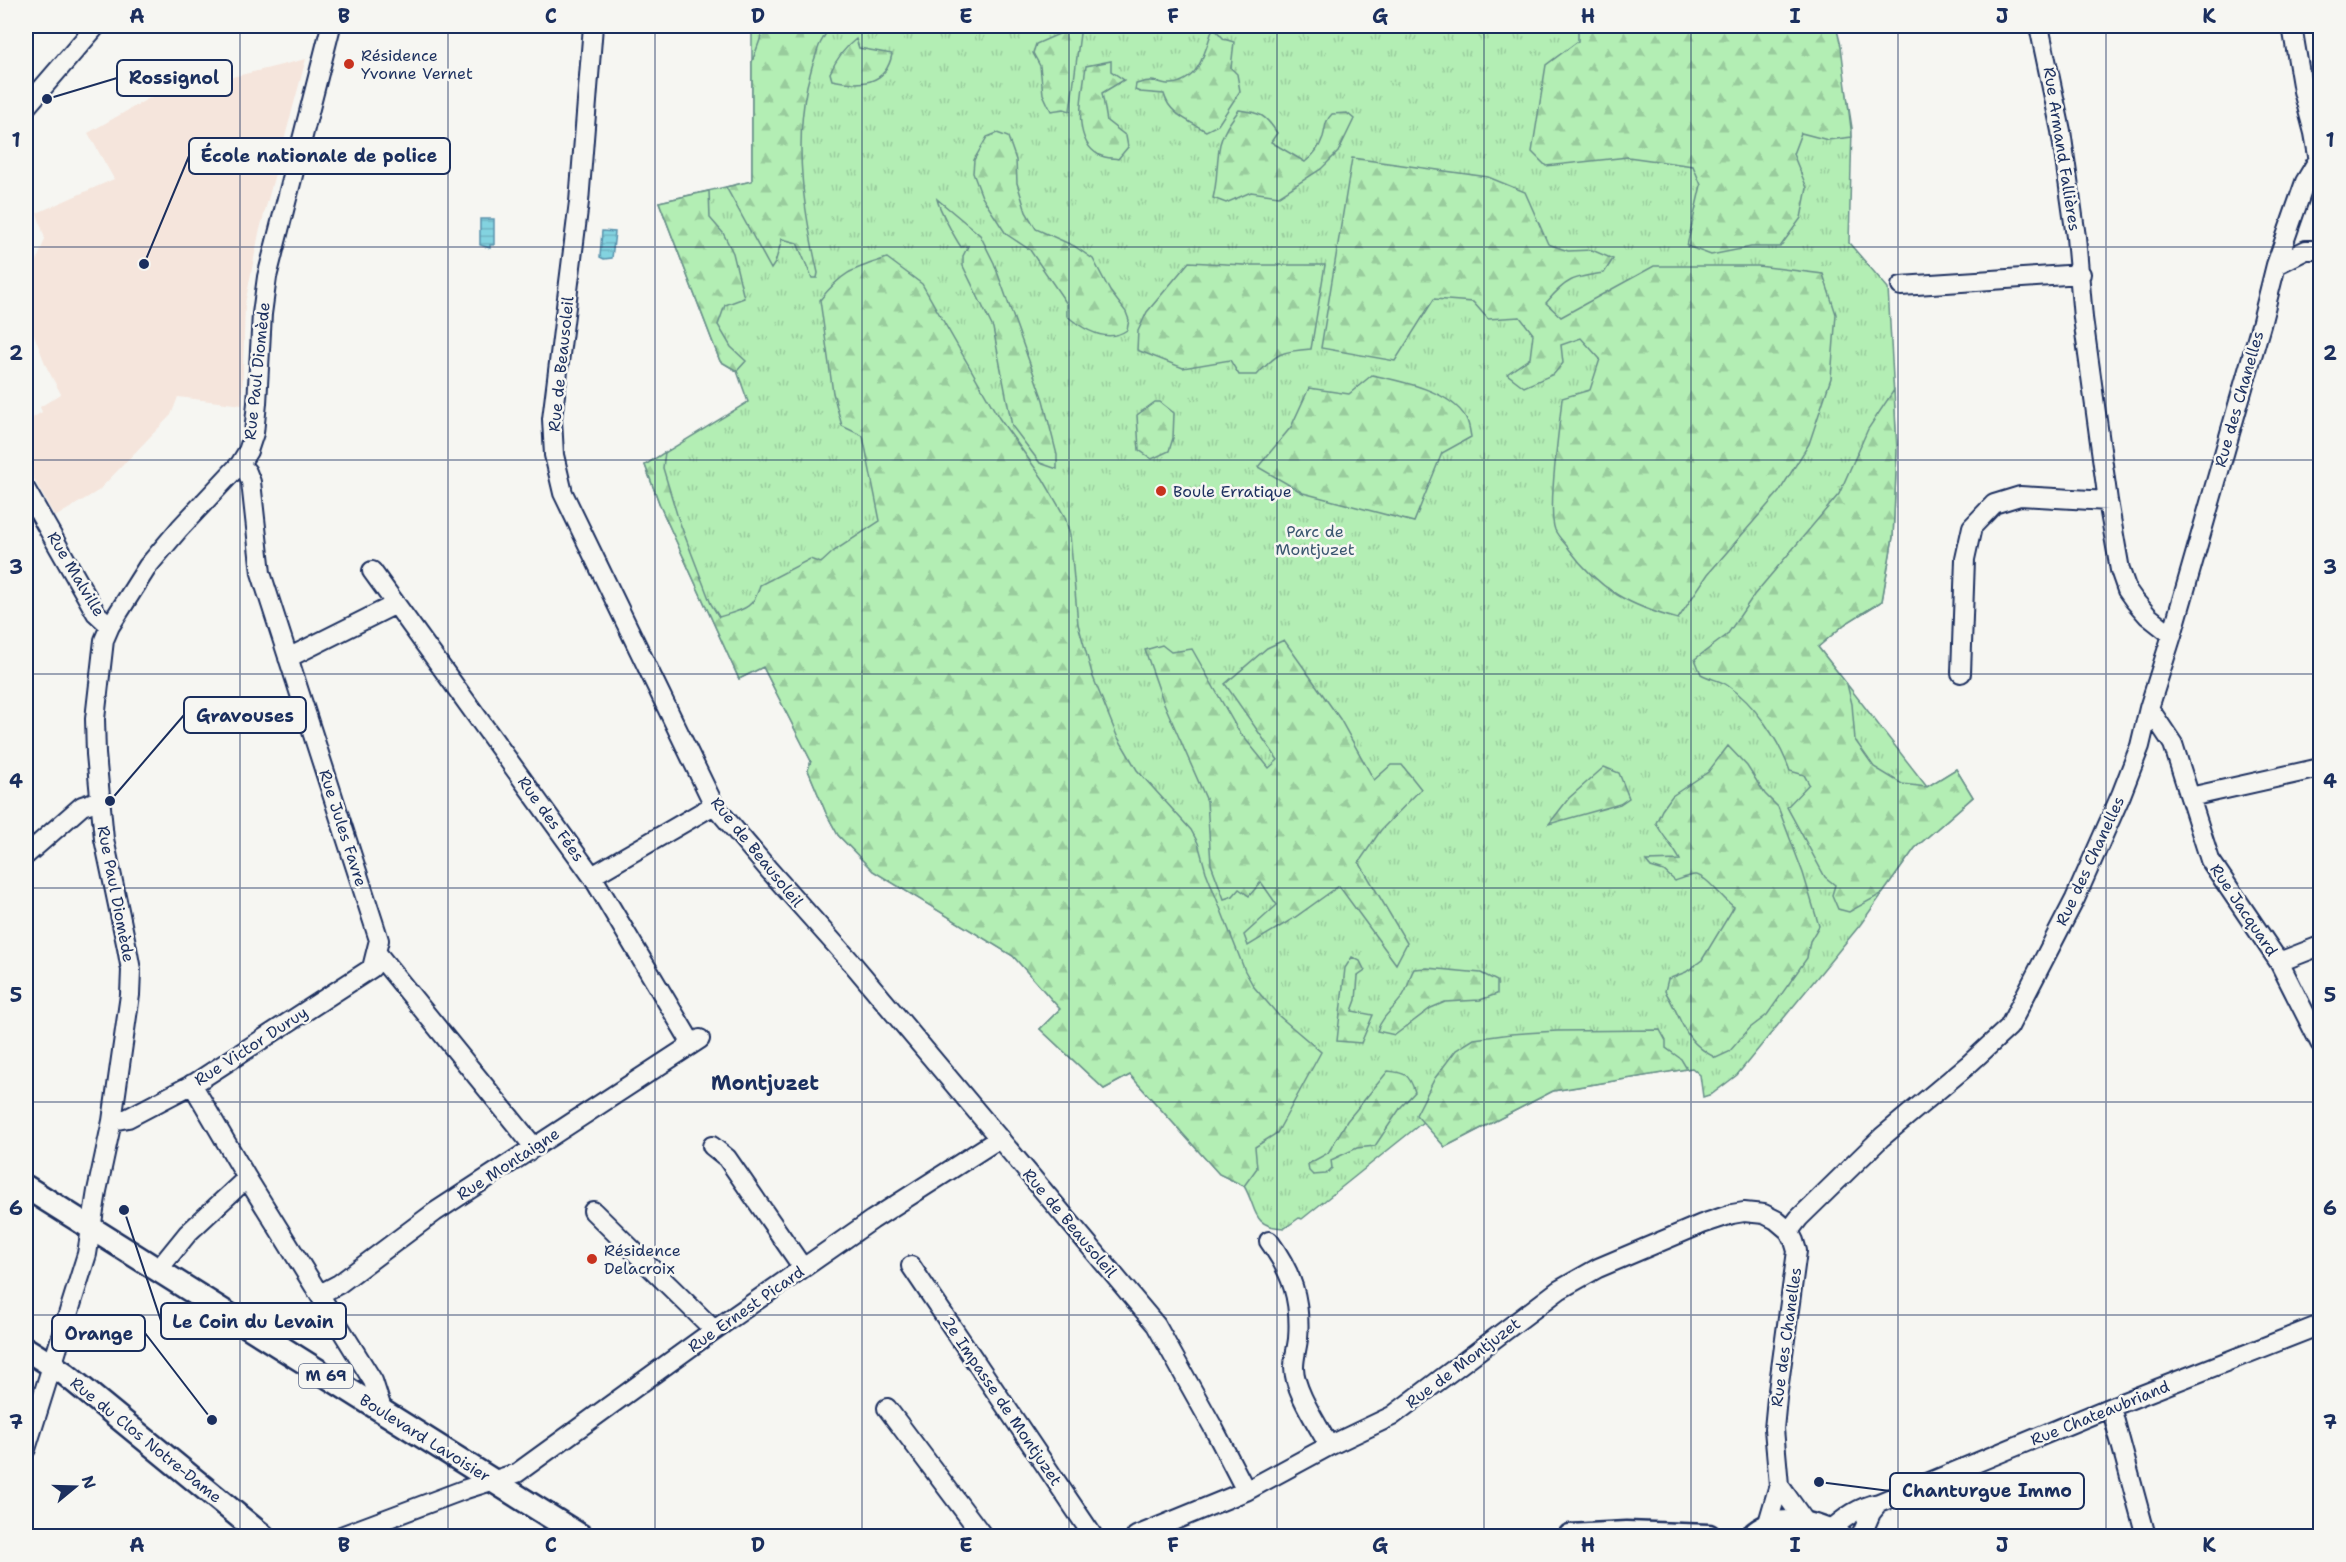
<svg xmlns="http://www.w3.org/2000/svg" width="2346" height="1562" font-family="'Shantell Sans',sans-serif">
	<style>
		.built { fill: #f5e5dc }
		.grass { fill: url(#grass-tufts); stroke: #678e89; stroke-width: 1.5 }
		.forest { fill: url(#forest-firs); stroke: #678e89; stroke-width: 1.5 }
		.water { fill: url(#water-rules); stroke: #5991ac; stroke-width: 1.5 }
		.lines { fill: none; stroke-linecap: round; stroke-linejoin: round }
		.minor-casing { stroke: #1b2f5e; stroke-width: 22 }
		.major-casing { stroke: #1b2f5e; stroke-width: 27 }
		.minor { stroke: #f6f6f2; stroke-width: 18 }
		.major { stroke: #f6f6f2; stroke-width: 22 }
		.grid { fill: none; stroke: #1b2f5e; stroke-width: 1.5; stroke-opacity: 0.55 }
		.poi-dot { fill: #c8321e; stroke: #f6f6f2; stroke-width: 2 }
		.labels { text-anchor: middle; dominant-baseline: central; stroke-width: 5; stroke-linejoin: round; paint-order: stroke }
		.shield { fill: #f6f6f2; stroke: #5d6b8a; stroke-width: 1.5 }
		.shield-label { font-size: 15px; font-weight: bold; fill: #1b2f5e }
		.poi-label { font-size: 16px; fill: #1b2f5e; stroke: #f6f6f2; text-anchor: start }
		.street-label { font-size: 16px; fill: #1b2f5e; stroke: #f6f6f2 }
		.park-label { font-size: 16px; fill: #39556f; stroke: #f6f6f2 }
		.quarter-label { font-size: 20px; font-weight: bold; fill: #1b2f5e; stroke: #f6f6f2 }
		.leader { fill: none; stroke: #1b2f5e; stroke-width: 2 }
		.callout-dot { fill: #1b2f5e; stroke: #f6f6f2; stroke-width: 2 }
		.callout { fill: #f6f6f2; stroke: #1b2f5e; stroke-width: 2 }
		.callout-label { font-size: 18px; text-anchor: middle; font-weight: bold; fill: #1b2f5e }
		.neatline { fill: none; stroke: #1b2f5e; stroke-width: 2 }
		.grid-label { font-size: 20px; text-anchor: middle; font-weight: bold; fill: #1b2f5e }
	</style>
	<defs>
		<pattern id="grass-tufts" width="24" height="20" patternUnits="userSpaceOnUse" patternTransform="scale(1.5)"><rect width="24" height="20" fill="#b3eeb4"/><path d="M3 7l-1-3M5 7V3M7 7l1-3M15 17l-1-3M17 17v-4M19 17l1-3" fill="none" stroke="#99cc9d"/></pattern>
		<pattern id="forest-firs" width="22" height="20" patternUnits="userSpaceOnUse" patternTransform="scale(1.5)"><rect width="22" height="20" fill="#b3eeb4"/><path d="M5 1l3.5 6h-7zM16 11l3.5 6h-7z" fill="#99cc9d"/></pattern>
		<pattern id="water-rules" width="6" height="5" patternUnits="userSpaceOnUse" patternTransform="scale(1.5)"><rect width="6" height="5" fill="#83d3e0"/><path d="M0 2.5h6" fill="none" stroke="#71b5c3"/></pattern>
	</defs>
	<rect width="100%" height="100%" fill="#f6f6f2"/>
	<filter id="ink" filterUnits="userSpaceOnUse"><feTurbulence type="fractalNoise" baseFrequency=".0167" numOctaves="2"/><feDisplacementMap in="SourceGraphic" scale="12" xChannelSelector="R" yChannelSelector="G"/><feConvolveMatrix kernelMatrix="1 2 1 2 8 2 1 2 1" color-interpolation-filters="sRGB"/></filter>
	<g filter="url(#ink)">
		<path class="built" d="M306,59L259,233L245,304L242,405L178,397L171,415L98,491L55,517L26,465V422L42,412L40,407L61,394L46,366L26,314V289L45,239L37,213L114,179L88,133L174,84L176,91Z"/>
		<path class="grass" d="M752,26H1836L1852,128L1849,243L1888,288L1897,451L1893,537L1882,601L1845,624L1818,647L1927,787L1956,769L1973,797L1915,848L1860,925L1737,1075L1712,1094L1703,1097L1700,1075L1692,1068L1553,1091L1445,1147L1423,1122L1302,1219L1299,1218L1285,1228C1250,1227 1258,1209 1244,1186L1219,1174L1130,1075L1104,1089L1040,1029L1060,1009L1013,956L873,871L838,835L826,813L808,770L811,761L763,667L739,679L661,508L645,465L748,402L737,371L720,361L659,202L752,181Z"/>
		<path class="forest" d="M765,26H829C827,33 822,39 819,46C814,59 810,72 807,86C794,150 804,211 818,273L817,278H812L797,243L782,239L775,263L771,269L726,187L752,181V62Z
			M1061,26H1081L1070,111L1064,109L1051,111L1043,94L1040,66L1033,53L1036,44L1059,34Z
			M1578,26H1836L1841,46L1852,137L1828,140L1801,133L1793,154L1807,188L1801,218L1780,247H1751L1711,255L1687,246L1701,185L1693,166L1628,157L1546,166L1532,152L1546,65L1578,41Z
			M1213,27L1224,39L1234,42L1231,68L1237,74L1240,91L1218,125L1206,131C1189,121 1169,114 1164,94L1140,92L1135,90L1136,84C1140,83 1146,81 1150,81C1156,80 1163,84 1169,84C1199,83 1205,52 1213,27Z
			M856,39L859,48L892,54C886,86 859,86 832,80L830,73C836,60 844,48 856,39Z
			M1111,61V71L1124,80L1102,93L1107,121L1126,136L1128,147L1118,159C1112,158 1105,158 1099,155C1070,139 1083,92 1086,66Z
			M1239,110C1260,113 1265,114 1277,133L1271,142L1305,162C1313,156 1320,146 1323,137C1326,127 1324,122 1332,114L1347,113L1354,119L1338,152L1321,169L1279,196L1251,192L1226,203L1213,198C1218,180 1216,162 1220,144C1223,131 1231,121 1239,110Z
			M997,133L1008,137L1016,160L1017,183L1026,212L1036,229L1074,246L1093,259L1110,291L1126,312L1129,320L1127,330C1107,344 1084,330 1067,316V304L1030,250L1006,234L982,197L973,173L974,160L987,137Z
			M1352,158L1488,177L1525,192L1548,244L1568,251L1592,250L1613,259L1604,273C1573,277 1566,279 1546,303L1561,317L1654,266H1758L1823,274L1836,314L1831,378L1809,444L1779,492L1708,574L1678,619C1630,606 1599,590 1569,549C1565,543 1558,537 1555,530C1547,510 1560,424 1562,398L1590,390L1600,359L1581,338L1561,345L1563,363L1554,374L1524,387L1507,374L1530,358L1533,334L1520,317L1488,319L1473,302L1434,299L1395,361L1321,348Z
			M709,191L710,218L723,233L733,253L744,298L725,305L718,325L731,347L746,361L737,371L720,361L659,202Z
			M937,199L980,235L994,263L1043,400L1057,455V469L1040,463L1012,426L993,328L963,266V256L968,246L961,247C955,238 939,209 937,199Z
			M887,258L922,284L999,418L1043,479L1065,517L1070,535L1078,624L1093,677L1117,736L1137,770L1191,830L1198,843L1206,872L1245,971L1254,987L1279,1016L1321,1052L1277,1133L1255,1147L1257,1168L1244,1186L1219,1174L1130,1075L1104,1089L1040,1029L1060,1009L1013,956L873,871L838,835L826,813L808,770L811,761L763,667L739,679L661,508L645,465L665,452L663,468L678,518L711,604L719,617C741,610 754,610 760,585L810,559L821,563L834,551L880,521L863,436L842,426L833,393L820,300C843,271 853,269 887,258Z
			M1189,262L1244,265H1325L1311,349C1281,351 1277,353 1257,375H1239L1230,360L1183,368L1137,350L1138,331L1147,312Z
			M1372,375C1401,381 1451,391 1466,418C1469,423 1470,431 1471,437L1442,453L1414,522L1303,493L1258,467L1291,427L1309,388L1349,394Z
			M1894,390L1897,451L1893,537L1882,601L1845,624L1818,647L1847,684L1852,704L1855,740L1874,767L1902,784L1927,787L1956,769L1973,797L1915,848L1883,893L1849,912L1838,909L1832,895L1835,885L1825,877L1787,807L1809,784L1804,775L1790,771C1779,740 1755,704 1727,685C1720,680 1709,679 1701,674L1695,659L1727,635L1754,595L1839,494L1868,429Z
			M1155,402H1160L1174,413L1173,438L1169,451L1152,459L1139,450L1137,415Z
			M1284,640L1340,719L1374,780L1391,765H1402L1421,789L1381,830L1359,862L1407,943L1396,964L1339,886L1294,918L1248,946L1244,935L1277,905L1261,882L1249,896L1239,889L1233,896L1224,899L1211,864L1207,801L1163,701L1145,650L1162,645L1171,652L1192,649L1238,730L1269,768L1278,760L1225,684L1267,648Z
			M1728,746L1747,766L1765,794L1778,807L1803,873L1819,926L1810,941L1807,958L1767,1015L1750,1028L1729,1052L1716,1058C1681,1040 1684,1021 1665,991L1668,979L1686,972L1702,960L1734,907C1723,900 1705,873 1694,875C1688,876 1681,879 1675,881L1664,871L1651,867L1646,861L1680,860C1673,846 1663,837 1656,823L1662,810L1672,796L1708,772Z
			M1604,767L1619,773L1629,798L1620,804L1549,824L1569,798Z
			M1352,957L1360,961L1365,971L1358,976L1356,1000L1352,1011L1373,1015L1361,1043L1337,1041L1345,968Z
			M1427,968L1481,973L1497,981V994L1480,1000L1445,1002L1431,1008L1395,1035L1377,1031C1384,1012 1397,1008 1405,992C1409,985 1409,977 1414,969Z
			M1660,1030L1666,1041V1048L1681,1059L1687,1069L1553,1091L1445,1147L1416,1115L1435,1078L1456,1050L1474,1039L1511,1034L1557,1031Z
			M1388,1071C1406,1073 1409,1074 1415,1092L1401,1107L1375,1146L1357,1148L1331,1160L1332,1168L1326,1174L1313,1175L1309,1171L1308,1164L1328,1153L1347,1121Z"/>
		<path class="water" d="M480,219H494V245H490V248L480,245Z
			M602,231L615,232L612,258L604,259L600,257Z"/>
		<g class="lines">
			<g class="minor-casing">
				<path id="minor" d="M593,26L579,202L552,419L554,455L563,493L714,805L769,870L852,963L1156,1325L1213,1427L1246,1491
					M2039,26L2061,131L2076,237L2083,318L2108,501L2120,570L2127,590L2134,600L2148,616L2172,635
					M2292,26L2303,91L2314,133L2320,167
					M26,107L96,26
					M2276,265L2306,250H2320
					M1901,286L2081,274
					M240,464L247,472L251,482L261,573L379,940L376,952L534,1147
					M26,490L96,613L110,626
					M372,571L592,876L692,1044
					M288,658L396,604
					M1961,673L1965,559L1972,527L1994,504L2020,496L2108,501
					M2149,708L2173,744L2210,860L2279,962L2320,1043
					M2190,797L2320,768
					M26,855L82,806L100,800
					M592,876L714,805
					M2279,962L2320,946
					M192,1084L247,1178L373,1381L383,1412
					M112,1121L128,1118L195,1083L372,968L376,952
					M712,1146L727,1158L803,1268
					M593,1211L714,1330
					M1789,1231L1799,1218L1882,1137L1968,1065L2009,1027L2075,899L2121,795L2140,746L2149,708L2172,635L2261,325L2276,265L2305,182L2320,157
					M1269,1241C1292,1273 1301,1299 1298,1339C1297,1348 1294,1358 1294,1367C1294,1391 1318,1425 1329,1446
					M911,1266L1093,1536
					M158,1270L188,1233L247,1178
					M320,1294L339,1284L435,1212L700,1039
					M2111,1407L2146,1536
					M887,1408L983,1536
					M26,1449L87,1254L97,1191L112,1121L130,995L131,970L127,948L104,839L96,754L95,719L104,640L110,626L148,566L180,528L240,464L248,451L254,433L257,403L262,314L267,277L331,26
					M1779,1485L1806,1523
					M1829,1531C1846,1517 1858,1507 1879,1503L2111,1407L2320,1325
					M341,1536L466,1489L517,1473L710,1333L872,1220L1000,1138
					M1136,1536L1246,1491L1329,1446L1392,1416L1559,1290L1598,1268L1702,1224L1732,1214L1744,1212L1764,1214L1776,1220L1789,1231L1794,1241L1797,1251L1777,1398L1774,1429L1779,1485L1767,1526
					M1861,1536L1871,1513L1879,1503"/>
			</g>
			<g class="major-casing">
				<path id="major" d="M26,1187L581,1536
					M26,1349L64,1373L263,1536
					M1570,1536L1626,1533L1709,1536
					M1752,1536C1777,1513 1812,1522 1840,1536"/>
			</g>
			<use href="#minor" class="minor"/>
			<use href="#major" class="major"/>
		</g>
	</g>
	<path class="grid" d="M240,26V1536M448,26V1536M655,26V1536M862,26V1536M1069,26V1536M1277,26V1536M1484,26V1536M1691,26V1536M1898,26V1536M2106,26V1536M26,247H2320M26,460H2320M26,674H2320M26,888H2320M26,1102H2320M26,1315H2320"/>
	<g class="poi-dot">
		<circle cx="349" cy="64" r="6"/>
		<circle cx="1161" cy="491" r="6"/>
		<circle cx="592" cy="1259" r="6"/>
	</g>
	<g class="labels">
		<rect class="shield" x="299" y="1364" width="54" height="24" rx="4.5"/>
		<g class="shield-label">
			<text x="326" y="1376">M 69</text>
		</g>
		<g class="poi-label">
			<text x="361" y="55">Résidence<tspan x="361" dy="18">Yvonne Vernet</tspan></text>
			<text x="1173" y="491">Boule Erratique</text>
			<text x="604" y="1250">Résidence<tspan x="604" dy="18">Delacroix</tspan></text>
		</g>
		<g class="street-label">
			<text transform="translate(2062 149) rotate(81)">Rue Armand Fallières</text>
			<text transform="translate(561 364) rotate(-84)">Rue de Beausoleil</text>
			<text transform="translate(257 371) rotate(-84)">Rue Paul Diomède</text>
			<text transform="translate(2239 399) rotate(-74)">Rue des Chanelles</text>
			<text transform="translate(76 574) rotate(59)">Rue Malville</text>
			<text transform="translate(551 819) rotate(54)">Rue des Fées</text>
			<text transform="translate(343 828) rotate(72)">Rue Jules Favre</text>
			<text transform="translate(757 852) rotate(51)">Rue de Beausoleil</text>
			<text transform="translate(2090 861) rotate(-65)">Rue des Chanelles</text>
			<text transform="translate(116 894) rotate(79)">Rue Paul Diomède</text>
			<text transform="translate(2244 910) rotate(56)">Rue Jacquard</text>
			<text transform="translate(251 1046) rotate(-33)">Rue Victor Duruy</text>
			<text transform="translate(508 1164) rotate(-33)">Rue Montaigne</text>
			<text transform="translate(1070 1223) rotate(50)">Rue de Beausoleil</text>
			<text transform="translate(746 1309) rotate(-35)">Rue Ernest Picard</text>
			<text transform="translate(1786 1337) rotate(-82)">Rue des Chanelles</text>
			<text transform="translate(1463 1363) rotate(-37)">Rue de Montjuzet</text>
			<text transform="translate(1002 1401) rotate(56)">2e Impasse de Montjuzet</text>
			<text transform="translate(2100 1413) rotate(-22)">Rue Chateaubriand</text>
			<text transform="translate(425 1438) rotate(32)">Boulevard Lavoisier</text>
			<text transform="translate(146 1440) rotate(39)">Rue du Clos Notre-Dame</text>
		</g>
		<g class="park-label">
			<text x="1315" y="531">Parc de<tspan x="1315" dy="18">Montjuzet</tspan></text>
		</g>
		<g class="quarter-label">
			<text x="765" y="1083">Montjuzet</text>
		</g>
	</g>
	<path class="leader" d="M47 99L117 78M144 264L189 156M110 801L184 715M124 1210L161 1321M212 1420L145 1333M1819 1482L1890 1491"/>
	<g class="callout-dot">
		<circle cx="47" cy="99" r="6"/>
		<circle cx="144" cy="264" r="6"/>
		<circle cx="110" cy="801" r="6"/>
		<circle cx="124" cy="1210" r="6"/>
		<circle cx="212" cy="1420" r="6"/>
		<circle cx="1819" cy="1482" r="6"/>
	</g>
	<g class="callout">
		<rect x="117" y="60" width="115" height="36" rx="6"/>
		<rect x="189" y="138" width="261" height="36" rx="6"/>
		<rect x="184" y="697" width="122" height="36" rx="6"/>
		<rect x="161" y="1303" width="185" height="36" rx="6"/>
		<rect x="52" y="1315" width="93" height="36" rx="6"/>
		<rect x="1890" y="1473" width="194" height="36" rx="6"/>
	</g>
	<g class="callout-label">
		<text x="174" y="84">Rossignol</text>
		<text x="319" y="162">École nationale de police</text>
		<text x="245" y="722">Gravouses</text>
		<text x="253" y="1328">Le Coin du Levain</text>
		<text x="99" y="1340">Orange</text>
		<text x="1987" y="1497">Chanturgue Immo</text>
	</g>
	<rect width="2346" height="1562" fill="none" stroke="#f6f6f2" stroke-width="66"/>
	<g transform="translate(75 1487) rotate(71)" stroke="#f6f6f2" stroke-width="4.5" paint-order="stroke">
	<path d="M0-4.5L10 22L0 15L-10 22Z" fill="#1b2f5e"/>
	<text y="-9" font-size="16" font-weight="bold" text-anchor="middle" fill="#1b2f5e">N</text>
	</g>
	<rect x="33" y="33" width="2280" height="1496" class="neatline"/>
	<g class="grid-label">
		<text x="137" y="23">A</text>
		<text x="344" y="23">B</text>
		<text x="551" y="23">C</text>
		<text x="758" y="23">D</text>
		<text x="966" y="23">E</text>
		<text x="1173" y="23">F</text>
		<text x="1380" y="23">G</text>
		<text x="1588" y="23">H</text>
		<text x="1795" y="23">I</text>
		<text x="2002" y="23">J</text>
		<text x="2209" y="23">K</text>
		<text x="16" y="147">1</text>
		<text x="2330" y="147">1</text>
		<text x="16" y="360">2</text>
		<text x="2330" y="360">2</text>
		<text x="16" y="574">3</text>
		<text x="2330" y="574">3</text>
		<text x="16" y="788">4</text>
		<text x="2330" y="788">4</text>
		<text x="16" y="1002">5</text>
		<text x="2330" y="1002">5</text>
		<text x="16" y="1215">6</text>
		<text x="2330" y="1215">6</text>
		<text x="16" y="1429">7</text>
		<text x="2330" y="1429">7</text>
		<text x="137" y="1552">A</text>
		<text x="344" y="1552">B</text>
		<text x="551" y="1552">C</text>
		<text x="758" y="1552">D</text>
		<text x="966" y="1552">E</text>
		<text x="1173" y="1552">F</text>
		<text x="1380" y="1552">G</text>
		<text x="1588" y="1552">H</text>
		<text x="1795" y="1552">I</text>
		<text x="2002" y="1552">J</text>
		<text x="2209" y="1552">K</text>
	</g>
</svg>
